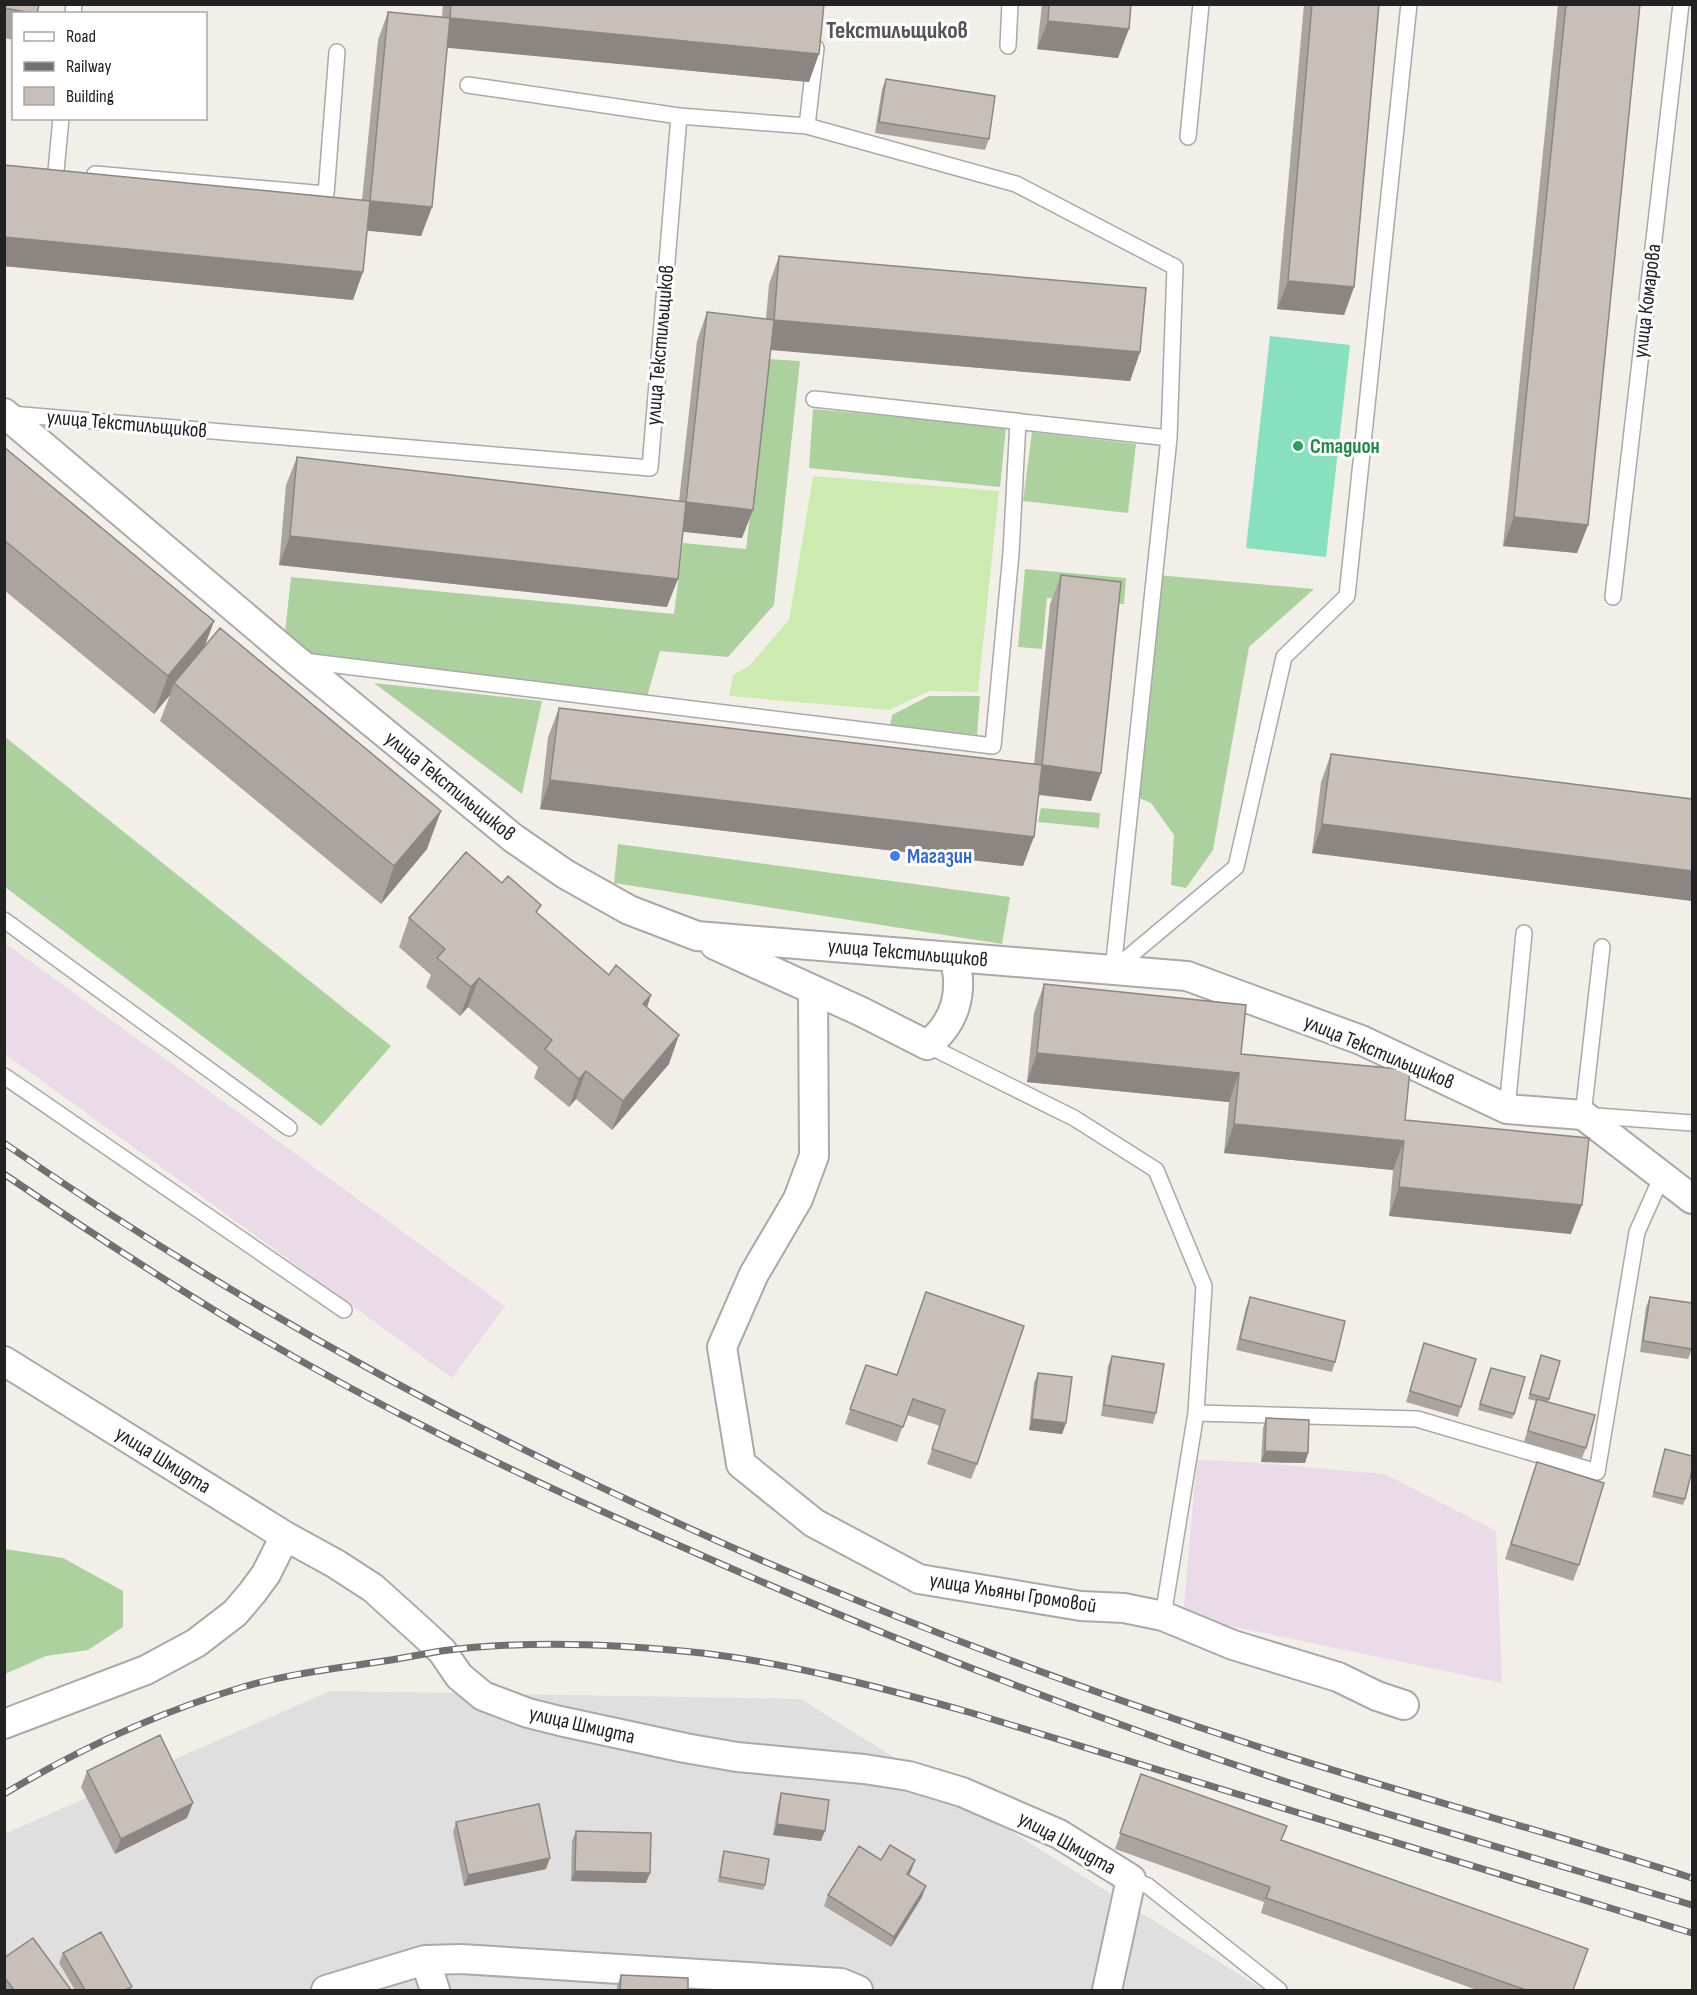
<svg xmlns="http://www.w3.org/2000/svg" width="1697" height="1995" font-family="'Sofia Sans Condensed',sans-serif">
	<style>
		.residential { fill: #e0dfdf }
		.industrial { fill: #ebdbe8 }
		.grass { fill: #cdebb0 }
		.forest { fill: #add19e }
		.pitch { fill: #88e0be }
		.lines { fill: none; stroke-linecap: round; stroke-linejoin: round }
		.service-casing { stroke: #a9a9a9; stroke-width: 18 }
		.minor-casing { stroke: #a9a9a9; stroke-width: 32 }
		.service { stroke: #fff; stroke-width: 15 }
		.minor { stroke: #fff; stroke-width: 28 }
		.rail-casing { stroke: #707070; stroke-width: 7 }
		.rail { stroke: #fff; stroke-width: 4.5; stroke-dasharray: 14; stroke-linecap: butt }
		.wall { fill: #aba49e }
		.shaded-wall { fill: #8b8681 }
		.building { fill: #c7bfb8; stroke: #8b8681; stroke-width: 1.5 }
		.leisure-dot { fill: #2e9e5b; stroke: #fff; stroke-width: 2 }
		.shop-dot { fill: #3f7fe0; stroke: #fff; stroke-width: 2 }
		.labels { text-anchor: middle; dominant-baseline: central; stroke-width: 6; stroke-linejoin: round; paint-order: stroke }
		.street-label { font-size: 21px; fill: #222; stroke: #fff }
		.leisure-label { font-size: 21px; font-weight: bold; fill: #27864d; stroke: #fff; text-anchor: start }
		.shop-label { font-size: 21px; font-weight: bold; fill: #366cbe; stroke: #fff; text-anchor: start }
		.quarter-label { font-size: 24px; font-weight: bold; fill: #555; stroke: #fff }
	</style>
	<rect width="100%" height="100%" fill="#f2efe9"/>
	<path class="residential" d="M330,1691L801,1699L1264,1990H5L4,1834Z"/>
	<path class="industrial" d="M5,943L505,1306L452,1378L5,1054Z
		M1197,1460L1248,1462L1385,1474L1496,1531L1502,1683L1183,1616Z"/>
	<path class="grass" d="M813,476L999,491L978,692L930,691L889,710L729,696L733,675L749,666L789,620Z"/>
	<path class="forest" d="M768,359L800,361L774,605L728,657L660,651L647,697L283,650L291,577L674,614L683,543L746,549Z
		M813,409L1006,427L1000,487L809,468Z
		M1032,432L1136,444L1128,513L1023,501Z
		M1025,569L1126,578L1124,604L1047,598L1042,649L1018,647Z
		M1157,575L1314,589L1249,647L1213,850L1186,888L1171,885L1174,835L1151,803L1134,796Z
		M374,683L542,701L522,794Z
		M929,696H980L977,735L890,725L892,715Z
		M4,736L391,1046L321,1126L5,887Z
		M1041,808L1100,813L1099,828L1038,822Z
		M618,844L1010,897L1002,944L614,883Z
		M5,1549L63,1558L123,1591V1627L88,1650L46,1656L5,1674Z"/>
	<path class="pitch" d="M1270,336L1350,345L1326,557L1246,548Z"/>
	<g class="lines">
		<g class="service-casing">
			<path id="service" d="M73,14L74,4
				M1008,46L1010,4
				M468,85L679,116L807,126L1016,184L1175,267L1169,438L1113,970L1236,867L1284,657L1347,596L1409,4
				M807,126L816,48
				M1188,137L1201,4
				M56,171L61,118
				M95,174L326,194L337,52
				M814,399L1169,438
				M11,414L650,468L679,116
				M1613,597L1681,4
				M304,661L993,746L1011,553L1018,421
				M4,920L289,1128
				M1602,947L1583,1115L1692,1123
				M927,1045L1074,1118L1156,1170L1204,1286L1196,1413L1417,1419L1597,1472L1637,1232L1662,1176
				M4,1076L344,1310
				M1507,1109L1524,933
				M1163,1616L1196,1413
				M1131,1879L1148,1886L1279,1990"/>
		</g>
		<g class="minor-casing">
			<path id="minor" d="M4,413L296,660L513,838L565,874L629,910L697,936L1187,976L1361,1040L1507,1109L1583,1115L1692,1199
				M715,945L862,1012L927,1045C956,1023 964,991 954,957
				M813,990L814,1156L798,1199L754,1274L722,1347L741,1464L814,1523L919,1579L1081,1606L1124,1608L1163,1616L1233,1645L1338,1677L1377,1696L1404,1705
				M4,1361L285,1536L336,1564L373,1588L425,1635L442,1651L459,1676L483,1696L528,1713L560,1721L685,1748L737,1757L864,1769L909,1776L962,1792L1059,1834L1131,1879L1107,1990
				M4,1724L146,1670L196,1643L235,1613L252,1593L266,1574L285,1536
				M425,1960L435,1990
				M326,1990L425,1960L461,1959L841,1983L858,1990"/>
		</g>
		<use href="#service" class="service"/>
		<use href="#minor" class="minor"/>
		<g class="rail-casing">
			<path id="rail" d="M4,1143C387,1409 814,1603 1256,1746C1401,1793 1548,1832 1692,1878
				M4,1174C76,1223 148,1270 222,1315C371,1405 528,1480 687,1549C840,1617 995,1680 1152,1736C1330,1800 1512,1851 1692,1905
				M4,1794C79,1749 159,1712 243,1687C291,1673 341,1668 391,1660C408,1657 424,1654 441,1651C523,1640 619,1644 702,1653C793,1664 883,1688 972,1713L1692,1933"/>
		</g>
		<use href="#rail" class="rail"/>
	</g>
	<path class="wall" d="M4,4L37,14H14V40L4,38Z
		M443,4H824L809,82L447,47L432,207L421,236L367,230L353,300L4,266V165L362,200L378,40L388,12L442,17Z
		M1042,4H1131L1118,58L1037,49Z
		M1304,4H1379L1354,287L1344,315L1277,309Z
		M1558,4H1640L1588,525L1577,553L1503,546Z
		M886,79L989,139L985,150L875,133L882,89Z
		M779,256L1140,352L1130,381L770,350L742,538L683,531L667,607L279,565L286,485L297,457L679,501L697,341L707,312L766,319L769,284Z
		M4,447L214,621L204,647L427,849L381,904L160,721L170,695L154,714L4,590Z
		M1061,575L1091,801L1038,794L1023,866L540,809L548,737L559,708L1034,764L1050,604Z
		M1331,754L1692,799V901L1312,853L1321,782Z
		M538,914L609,975L651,995L647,1007L669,1064L612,1130L576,1099L569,1107L534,1078L538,1067L468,1007L460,1016L426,987L431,975L399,947L409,918Z
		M1044,984L1241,1054L1405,1120L1571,1234L1389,1216L1393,1170L1224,1153L1229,1102L1027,1082L1034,1013Z
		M926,1292L977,1464L971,1479L927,1464L940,1426L907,1415L897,1442L845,1424L866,1365L897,1375Z
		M1250,1297L1335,1362L1332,1372L1236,1350L1246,1308Z
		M1650,1297L1692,1349L1688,1359L1640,1352L1646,1307Z
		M1424,1343L1461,1407L1458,1417L1406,1402Z
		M1112,1356L1156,1413L1153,1424L1101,1416L1108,1366Z
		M1539,1361L1549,1399L1548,1402L1586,1448L1582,1458L1524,1442L1536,1401L1528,1399Z
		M1038,1373L1066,1423L1062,1434L1029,1430L1034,1383Z
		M1489,1373L1514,1414L1512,1419L1478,1410Z
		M1266,1418L1308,1453L1305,1463L1261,1462L1263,1428Z
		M1665,1449L1685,1499L1683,1505L1652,1497Z
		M1537,1462L1579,1565L1573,1581L1505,1559Z
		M87,1771L187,1818L115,1854L81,1787Z
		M1141,1774L1281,1840L1573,1990H1477L1261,1913L1264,1902L1115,1849Z
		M781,1793L821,1841L773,1835L778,1804Z
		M456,1822L546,1869L464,1886L453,1832Z
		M576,1831L646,1883L571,1881L572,1841Z
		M724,1851L765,1885L763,1890L718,1882L722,1857Z
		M881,1860H915L911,1871L909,1875L922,1897L891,1947L824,1906L828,1895Z
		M63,1953L130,1990H75L59,1963Z
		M4,1958L71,1990H4Z
		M621,1975L688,1990H617V1986Z"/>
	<path class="shaded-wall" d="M450,18L819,54L809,82L439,47Z
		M1048,21L1129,29L1118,58L1037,49Z
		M370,201L432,207L421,236L360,230Z
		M4,237L363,272L353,300L4,266Z
		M1288,281L1354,287L1344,315L1277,309Z
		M774,320L1140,352L1130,381L763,349Z
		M686,502L753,510L742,538L675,531Z
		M1514,517L1588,525L1577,553L1503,546Z
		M290,536L678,579L667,607L279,565Z
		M214,621L200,659L174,683L170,695L154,714L168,676Z
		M1042,765L1101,773L1091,801L1031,794Z
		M550,780L1034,837L1023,866L540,809Z
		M441,811L427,849L381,904L394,866Z
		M1322,824L1692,871V901L1312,853Z
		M479,978L468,1007L460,1016L471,987Z
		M651,995L641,1024L643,1004Z
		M679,1035L669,1064L612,1130L623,1101Z
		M1037,1053L1239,1073L1229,1102L1027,1082Z
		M586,1071L576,1099L569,1107L579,1079Z
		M1234,1124L1404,1141L1393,1170L1224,1153Z
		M1399,1187L1582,1205L1571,1234L1389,1216Z
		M1032,1419L1066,1423L1062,1434L1029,1430Z
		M1265,1451L1308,1453L1305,1463L1261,1462Z
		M193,1803L187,1818L115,1854L121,1839Z
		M777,1824L825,1831L821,1841L773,1835Z
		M550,1858L546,1869L464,1886L468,1875Z
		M915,1860L911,1871L903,1885L907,1874Z
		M575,1871L650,1873L646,1883L571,1881Z
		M926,1886L922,1897L891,1947L894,1937Z"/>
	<path class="building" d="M4,4H39L37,14L4,8Z
		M451,4H824L819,54L450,18Z
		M1049,4H1131L1129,29L1048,21Z
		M1312,4H1379L1354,287L1288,281Z
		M1566,4H1640L1588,525L1514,517Z
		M388,12L450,18L432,207L370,201Z
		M886,79L995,96L989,139L879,122Z
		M4,165L370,201L363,272L4,237Z
		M779,256L1146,288L1140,352L774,320Z
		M707,312L774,320L753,510L686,502L678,579L290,536L297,457L686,502Z
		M4,447L214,621L168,676L4,540Z
		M1061,575L1121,582L1101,773L1042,765Z
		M220,628L441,811L394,866L174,683Z
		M559,708L1042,765L1034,837L550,780Z
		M1331,754L1692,799V871L1322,824Z
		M466,852L502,883L508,876L541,905L536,912L609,975L616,965L651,995L643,1004L679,1035L623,1101L586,1071L579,1079L545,1049L552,1040L479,978L471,987L437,958L445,949L409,918Z
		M1044,984L1246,1005L1241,1054L1410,1070L1405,1120L1589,1138L1582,1205L1399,1187L1404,1141L1234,1124L1239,1073L1037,1053Z
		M926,1292L1024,1326L977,1464L932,1449L945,1410L913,1399L903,1427L850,1409L866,1365L897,1375Z
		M1250,1297L1345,1321L1335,1362L1240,1339Z
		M1650,1297L1692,1303V1349L1643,1341Z
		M1424,1343L1476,1359L1461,1407L1410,1391Z
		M1541,1355L1560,1361L1549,1399L1530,1394Z
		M1112,1356L1164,1364L1156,1413L1104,1405Z
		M1491,1368L1525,1377L1514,1414L1480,1404Z
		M1038,1373L1072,1377L1066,1423L1032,1419Z
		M1537,1399L1595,1415L1586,1448L1528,1431Z
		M1266,1418L1309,1420L1308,1453L1265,1451Z
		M1665,1449L1692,1456V1470L1685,1499L1654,1492Z
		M1537,1462L1604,1483L1579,1565L1511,1544Z
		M160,1735L193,1803L121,1839L87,1771Z
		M1141,1774L1287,1826L1281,1840L1588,1949L1573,1990H1526L1266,1898L1270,1887L1120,1833Z
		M781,1793L829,1800L825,1831L777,1824Z
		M539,1804L550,1858L468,1875L456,1822Z
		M576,1831L651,1833L650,1873L575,1871Z
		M890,1845L915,1860L907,1874L926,1886L894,1937L828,1895L859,1846L881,1860Z
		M724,1851L769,1859L765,1885L720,1877Z
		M101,1932L132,1987L125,1990H85L63,1953Z
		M33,1938L71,1990H14L4,1977V1958Z
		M621,1975L688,1978V1990H620Z"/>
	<circle class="leisure-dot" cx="1298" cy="446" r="6"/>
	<circle class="shop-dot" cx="895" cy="856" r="6"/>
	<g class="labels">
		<g class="street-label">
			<text transform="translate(1647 301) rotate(-83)">улица Комарова</text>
			<text transform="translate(660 345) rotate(-85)">улица Текстильщиков</text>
			<text transform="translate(127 424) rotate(5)">улица Текстильщиков</text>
			<text transform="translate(450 786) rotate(39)">улица Текстильщиков</text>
			<text transform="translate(908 953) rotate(5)">улица Текстильщиков</text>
			<text transform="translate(1379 1052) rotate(23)">улица Текстильщиков</text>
			<text transform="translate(163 1460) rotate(32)">улица Шмидта</text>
			<text transform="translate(1013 1593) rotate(9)">улица Ульяны Громовой</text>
			<text transform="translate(582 1725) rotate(13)">улица Шмидта</text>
			<text transform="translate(1067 1843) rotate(29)">улица Шмидта</text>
		</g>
		<g class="leisure-label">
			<text x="1310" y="446">Стадион</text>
		</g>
		<g class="shop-label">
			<text x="907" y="856">Магазин</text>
		</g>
		<g class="quarter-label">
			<text x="897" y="30">Текстильщиков</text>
		</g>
	</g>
	<rect width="1697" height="1995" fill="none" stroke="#222222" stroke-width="12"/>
	<rect x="12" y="12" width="195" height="108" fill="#ffffff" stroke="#a7a7a7" stroke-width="1.5"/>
	<rect x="24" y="32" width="30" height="9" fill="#ffffff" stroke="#a7a7a7" stroke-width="1.5"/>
	<text x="66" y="42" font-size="18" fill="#222222">Road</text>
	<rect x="24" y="62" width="30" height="9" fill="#707070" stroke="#a7a7a7" stroke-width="1.5"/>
	<text x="66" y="72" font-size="18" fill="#222222">Railway</text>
	<rect x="24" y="87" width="30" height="18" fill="#c7bfb8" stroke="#a7a7a7" stroke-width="1.5"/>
	<text x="66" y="102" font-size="18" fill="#222222">Building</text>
</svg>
